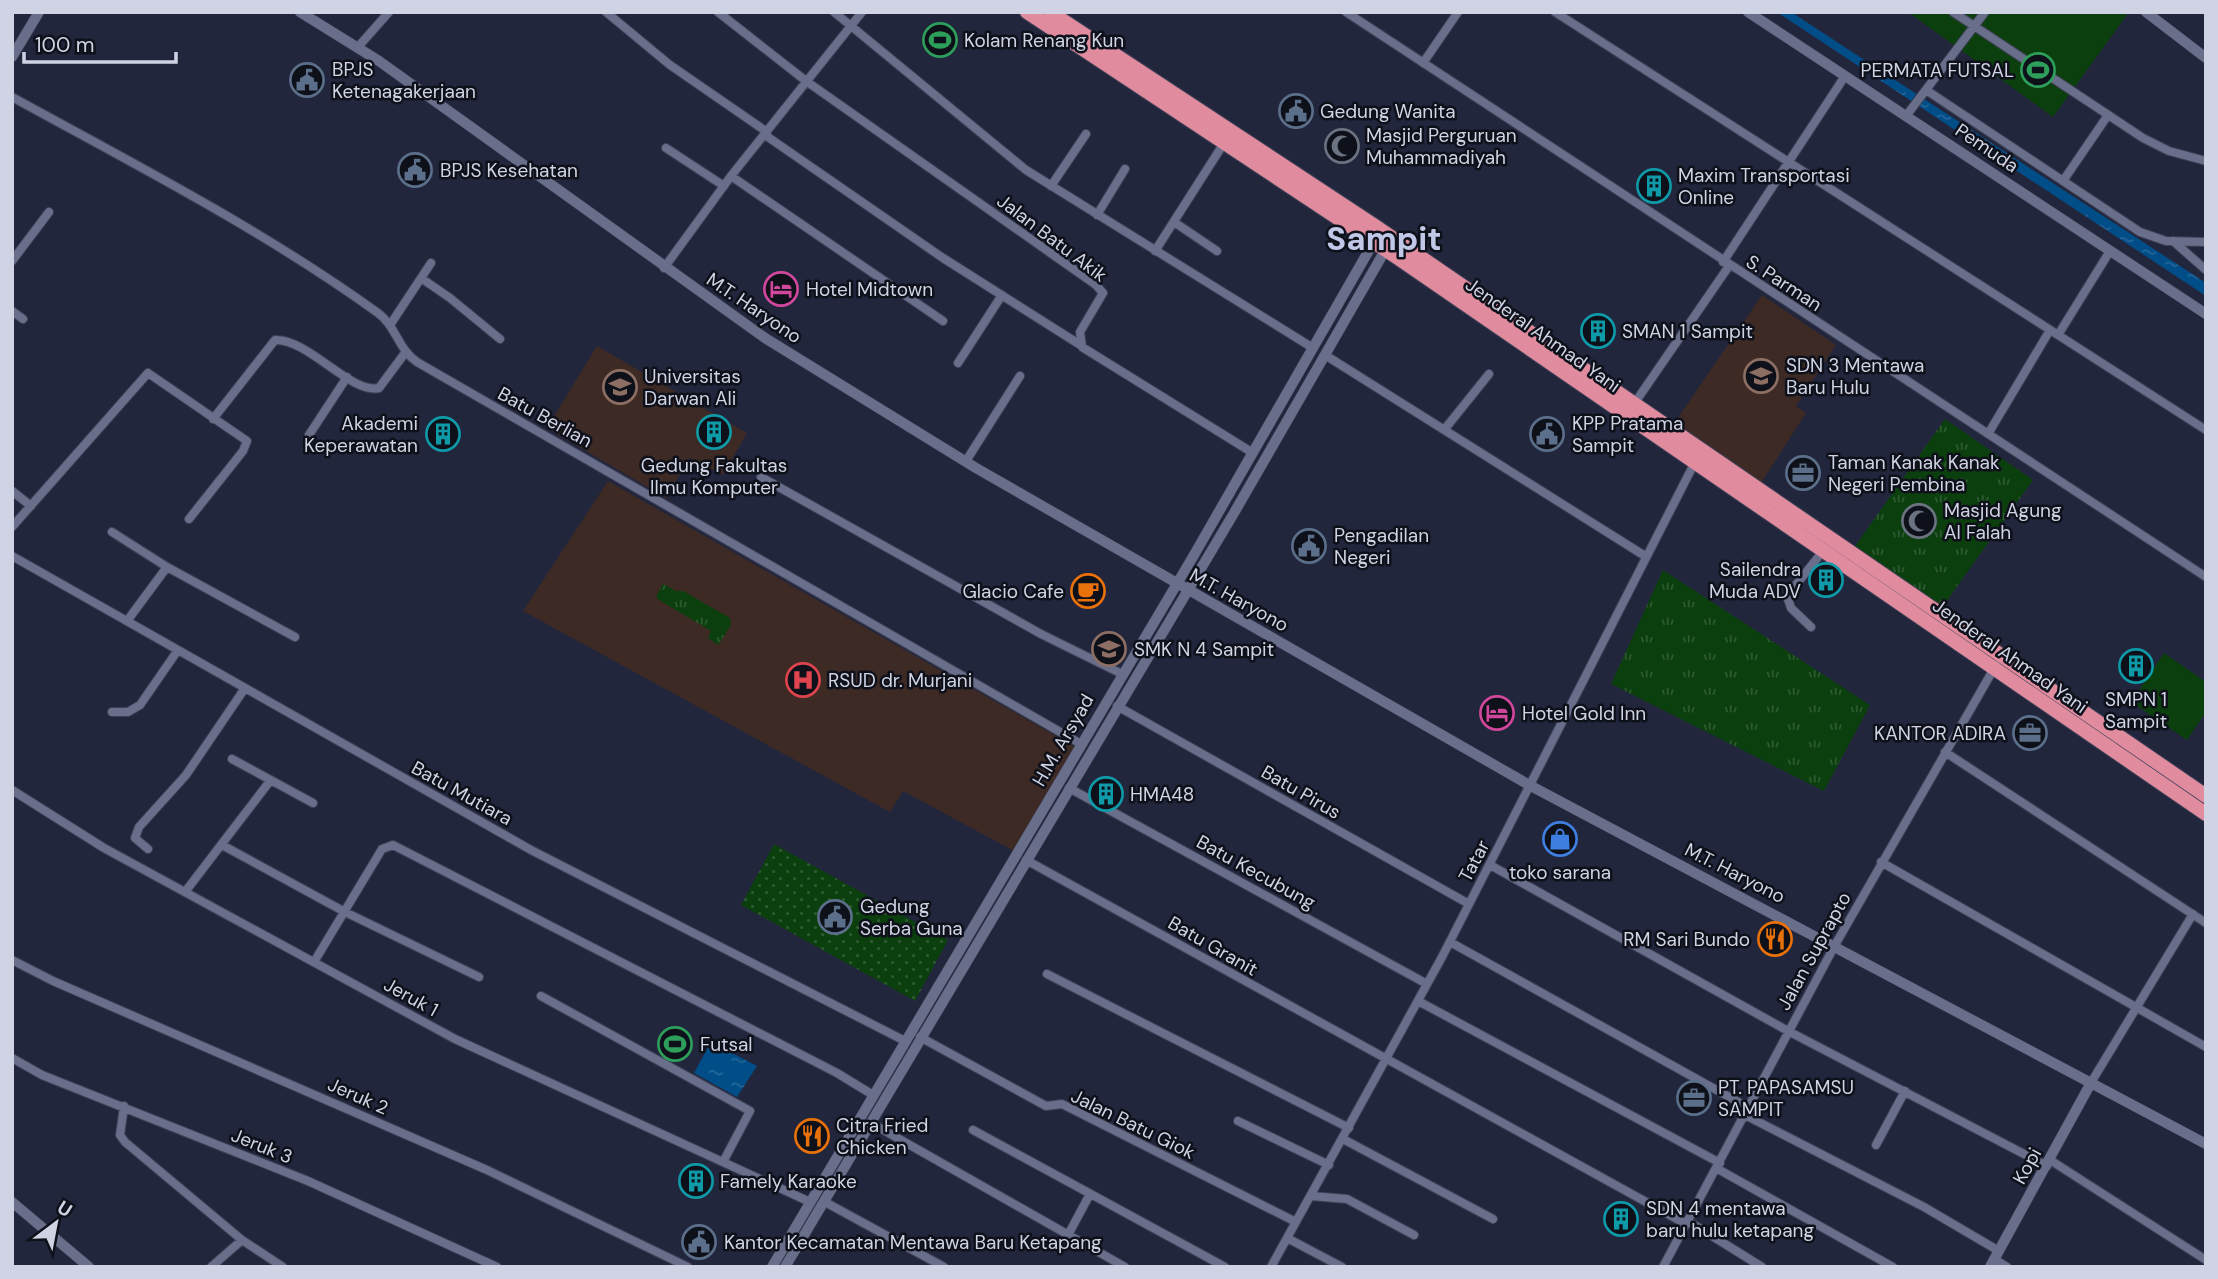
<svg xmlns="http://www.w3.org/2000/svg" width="2218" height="1279" font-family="'DM Sans',sans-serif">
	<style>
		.education { fill: #3d2a24 }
		.grass { fill: url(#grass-tufts) }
		.park { fill: url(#park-dots) }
		.pitch { fill: #0c3f0e }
		.water { fill: url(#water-ripples) }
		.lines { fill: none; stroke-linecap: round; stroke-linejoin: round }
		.minor-casing { stroke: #3f4156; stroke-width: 10 }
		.tertiary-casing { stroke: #3f4156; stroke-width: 11 }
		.trunk-casing { stroke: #3f4156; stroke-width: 16 }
		.minor { stroke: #696f8b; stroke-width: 8 }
		.tertiary { stroke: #696f8b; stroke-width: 10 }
		.trunk { stroke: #e08b9e; stroke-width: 14 }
		.labels { text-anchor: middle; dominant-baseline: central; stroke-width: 5; stroke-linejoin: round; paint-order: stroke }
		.poi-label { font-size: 19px; fill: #d0d3e3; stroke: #0e101a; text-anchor: start }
		.street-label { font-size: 19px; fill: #d0d3e3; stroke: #0e101a }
		.town-label { font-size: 33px; font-weight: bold; fill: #c1c7e6; stroke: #0e101a }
	</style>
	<defs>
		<pattern id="grass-tufts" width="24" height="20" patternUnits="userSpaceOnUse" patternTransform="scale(1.75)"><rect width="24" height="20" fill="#0c3f0e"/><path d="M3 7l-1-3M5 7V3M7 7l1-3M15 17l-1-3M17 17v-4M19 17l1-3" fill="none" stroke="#2e5a31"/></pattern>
		<pattern id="park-dots" width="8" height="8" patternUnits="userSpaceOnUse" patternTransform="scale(1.75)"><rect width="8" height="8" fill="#0c3f0e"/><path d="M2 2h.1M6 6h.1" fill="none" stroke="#2e5a31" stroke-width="1.8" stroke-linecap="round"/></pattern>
		<pattern id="water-ripples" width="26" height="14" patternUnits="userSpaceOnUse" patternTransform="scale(1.75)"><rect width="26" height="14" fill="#004d88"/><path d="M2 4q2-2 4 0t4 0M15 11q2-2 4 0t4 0" fill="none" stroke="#246699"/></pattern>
	</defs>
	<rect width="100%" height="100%" fill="#22263d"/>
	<path class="education" d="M1762,295L1836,345L1796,406L1806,413L1759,486L1673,425Z
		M597,346L747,433L723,475L689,458L666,498L547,428Z
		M608,481L1077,748L1014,851L903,791L890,812L523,611Z"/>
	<path class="grass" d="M1945,419L2033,480L1941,609L1853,549Z
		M1663,570L1870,705L1824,791L1611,684Z
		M663,584L676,591H683L730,618L731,625L718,645L708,638L711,631L659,600L656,597Z"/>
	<path class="park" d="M774,844L948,940L915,1001L741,905Z"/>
	<path class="pitch" d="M1908,12H2129L2053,117Z
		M2164,653L2206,682V712L2187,740L2131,702Z"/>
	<path class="water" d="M1777,12H1791L2206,283V296Z
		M711,1042L757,1066L737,1097L694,1073Z"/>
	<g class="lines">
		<g class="minor-casing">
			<path id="minor" d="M606,12L670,65L767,132
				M718,12L806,81L1096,285L1103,293L1080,332L1082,347L1253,453
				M834,12L1026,170L1313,348
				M1346,12L2206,577
				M1555,12L2206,430
				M1953,12L2143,138L2169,151L2206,161
				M358,47L389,12
				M1423,63L1458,12
				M1926,90L2140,232L2166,241L2206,242
				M12,97C136,165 263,230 378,313C396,326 398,349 417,362L1081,744
				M1906,116L1985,12
				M765,135L943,258L1082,346
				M666,148L724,186
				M731,176L943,321
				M2063,181L2108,115
				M1051,186L1086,134
				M1097,215L1125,169
				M1174,222L1217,251
				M2173,241L2206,270
				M1155,251L1224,143
				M12,261L49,212
				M1723,262L1845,76
				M664,268L731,176L862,12
				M421,278L450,298L500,339
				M12,311L23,319
				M390,325L431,263
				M2058,335L2110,251
				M1325,355L1645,556
				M958,363L1002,295
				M1634,404L1729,266
				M213,419L275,340C309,339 350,394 379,388L405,353
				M1444,430L1489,374
				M1988,434L2050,330
				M309,435L347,377
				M966,461L1020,376
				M761,477L1041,634L1122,674
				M12,491L31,506
				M12,527L148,373L247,441L243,451L189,519
				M112,532L167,567
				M12,556L531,850L905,1041
				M127,621L167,567L295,637
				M1811,627L1791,608L1787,596L1823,551
				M1117,706L1469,904
				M112,712H128L140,705L178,650
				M1945,752L2206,923
				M232,759L313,803
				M1069,788L1427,984
				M12,790L104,848L455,1039L810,1202
				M222,845L345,912L479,977
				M148,849L135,838L139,827L186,775L245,688
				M1026,860L1686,1224
				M1881,862L2206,1047
				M1490,865L1788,1031L2047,1166
				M185,892L270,781
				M1450,942L1749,1108
				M12,960L53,981L487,1170L688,1267
				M314,962L382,849L393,845L837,1073L873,1095
				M1047,974L1349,1128
				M541,996L750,1111L723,1162
				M1418,1001L1720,1163
				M920,1037L1046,1106L1062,1104L1296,1222
				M12,1058L42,1075L308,1181L497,1267
				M2092,1081L2193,914
				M124,1106L120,1135L125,1142L242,1240L283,1267
				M1745,1115L1924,1207L1999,1251
				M1238,1121L1329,1165
				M871,1123L1125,1267
				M973,1130L1225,1267
				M1343,1139L1493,1219
				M1876,1145L1905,1091
				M2050,1160L2206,1260
				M1716,1168L1893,1267
				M1311,1196L1347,1199L1414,1235
				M825,1202L944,1267
				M1688,1221L1762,1267
				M1068,1235L1090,1194
				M1287,1238L1342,1267
				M1994,1259L2007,1267
				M211,1267L242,1240
				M1271,1267L1442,957L1694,464
				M1663,1267L1835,945L1996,665"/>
		</g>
		<g class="tertiary-casing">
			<path id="tertiary" d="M300,12L379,61L765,338L976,468L1531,786L2206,1144
				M1748,12L2206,314
				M2146,12L2206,58
				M12,57L39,12
				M12,1202L89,1267
				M772,1267L1194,555L1376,238
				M785,1267L1234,513L1387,247
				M1990,1267L2092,1081"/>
		</g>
		<g class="trunk-casing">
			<path id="trunk" d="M1027,12L1398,258L2206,814
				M1050,12L1375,226L2206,796"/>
		</g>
		<use href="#minor" class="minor"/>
		<use href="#tertiary" class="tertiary"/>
		<use href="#trunk" class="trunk"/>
	</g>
	<defs>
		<g id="stadium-ring" transform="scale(1.75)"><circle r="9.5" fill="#0e101a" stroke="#2e9e5b" stroke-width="1.5"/><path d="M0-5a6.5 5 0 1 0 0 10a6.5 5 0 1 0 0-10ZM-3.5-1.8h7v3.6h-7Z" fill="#2e9e5b"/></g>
		<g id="civic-ring" transform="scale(1.75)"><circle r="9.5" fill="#0e101a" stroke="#5c6f8a" stroke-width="1.5"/><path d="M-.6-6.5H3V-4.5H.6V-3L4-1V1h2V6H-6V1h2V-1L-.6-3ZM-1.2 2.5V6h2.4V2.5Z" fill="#5c6f8a"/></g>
		<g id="mosque-ring" transform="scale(1.75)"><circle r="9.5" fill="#0e101a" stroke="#6b7280" stroke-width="1.5"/><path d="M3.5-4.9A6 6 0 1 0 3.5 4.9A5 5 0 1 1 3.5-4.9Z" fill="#6b7280"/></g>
		<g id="building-ring" transform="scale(1.75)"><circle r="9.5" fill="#0e101a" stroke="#0f9aa8" stroke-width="1.5"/><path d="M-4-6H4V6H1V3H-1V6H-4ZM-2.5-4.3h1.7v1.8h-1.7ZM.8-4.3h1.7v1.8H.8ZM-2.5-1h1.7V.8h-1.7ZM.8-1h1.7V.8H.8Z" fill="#0f9aa8"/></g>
		<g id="hotel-ring" transform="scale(1.75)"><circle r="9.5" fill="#0e101a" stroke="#d1479c" stroke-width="1.5"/><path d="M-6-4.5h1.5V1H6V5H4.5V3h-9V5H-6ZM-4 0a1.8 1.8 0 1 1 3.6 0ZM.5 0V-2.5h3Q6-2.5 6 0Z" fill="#d1479c"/></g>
		<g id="school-ring" transform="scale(1.75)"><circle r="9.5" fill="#0e101a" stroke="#8d6e63" stroke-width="1.5"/><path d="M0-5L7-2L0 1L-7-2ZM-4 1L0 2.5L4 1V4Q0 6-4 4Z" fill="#8d6e63"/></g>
		<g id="university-ring" transform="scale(1.75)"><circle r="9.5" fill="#0e101a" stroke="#8d6e63" stroke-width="1.5"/><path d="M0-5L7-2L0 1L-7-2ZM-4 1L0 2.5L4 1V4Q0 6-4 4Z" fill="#8d6e63"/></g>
		<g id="office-ring" transform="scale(1.75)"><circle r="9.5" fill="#0e101a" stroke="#5c6f8a" stroke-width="1.5"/><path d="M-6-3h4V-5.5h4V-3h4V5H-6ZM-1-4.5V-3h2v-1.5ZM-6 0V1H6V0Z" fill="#5c6f8a"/></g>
		<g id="cafe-ring" transform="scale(1.75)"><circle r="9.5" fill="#0e101a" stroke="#e8710a" stroke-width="1.5"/><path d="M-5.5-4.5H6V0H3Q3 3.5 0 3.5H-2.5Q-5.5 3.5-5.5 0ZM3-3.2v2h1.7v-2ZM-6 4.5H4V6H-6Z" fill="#e8710a"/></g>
		<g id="hospital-ring" transform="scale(1.75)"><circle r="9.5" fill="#0e101a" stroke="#e0444e" stroke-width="1.5"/><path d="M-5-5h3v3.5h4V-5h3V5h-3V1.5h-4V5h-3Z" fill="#e0444e"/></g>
		<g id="shop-ring" transform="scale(1.75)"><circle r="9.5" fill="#0e101a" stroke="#3f7fe0" stroke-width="1.5"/><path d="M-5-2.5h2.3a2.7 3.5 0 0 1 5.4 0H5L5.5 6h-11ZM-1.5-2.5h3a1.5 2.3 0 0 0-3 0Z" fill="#3f7fe0"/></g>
		<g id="restaurant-ring" transform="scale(1.75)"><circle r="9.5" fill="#0e101a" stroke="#e8710a" stroke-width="1.5"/><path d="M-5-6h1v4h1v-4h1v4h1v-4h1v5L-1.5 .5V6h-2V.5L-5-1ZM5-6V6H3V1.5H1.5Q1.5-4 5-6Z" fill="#e8710a"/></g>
	</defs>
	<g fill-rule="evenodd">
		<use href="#stadium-ring" x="940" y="40"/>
		<use href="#stadium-ring" x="2038" y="70"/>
		<use href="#civic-ring" x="307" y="80"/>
		<use href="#civic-ring" x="1296" y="111"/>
		<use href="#mosque-ring" x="1342" y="146"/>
		<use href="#civic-ring" x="415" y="170"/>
		<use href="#building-ring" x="1654" y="186"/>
		<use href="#hotel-ring" x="781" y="289"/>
		<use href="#building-ring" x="1598" y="331"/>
		<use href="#school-ring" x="1761" y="376"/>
		<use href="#university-ring" x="620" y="387"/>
		<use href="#building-ring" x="714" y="432"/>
		<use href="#building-ring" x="443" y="434"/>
		<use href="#civic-ring" x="1547" y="434"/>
		<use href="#office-ring" x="1803" y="473"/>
		<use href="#mosque-ring" x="1919" y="521"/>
		<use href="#civic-ring" x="1309" y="546"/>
		<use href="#building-ring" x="1826" y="580"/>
		<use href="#cafe-ring" x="1088" y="591"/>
		<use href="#school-ring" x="1109" y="649"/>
		<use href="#building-ring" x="2136" y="666"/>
		<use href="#hospital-ring" x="803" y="680"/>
		<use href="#hotel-ring" x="1497" y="713"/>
		<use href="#office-ring" x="2030" y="733"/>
		<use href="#building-ring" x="1106" y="794"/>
		<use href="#shop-ring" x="1560" y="839"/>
		<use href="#civic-ring" x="835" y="917"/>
		<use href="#restaurant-ring" x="1775" y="939"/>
		<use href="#stadium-ring" x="675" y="1044"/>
		<use href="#office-ring" x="1694" y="1098"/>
		<use href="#restaurant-ring" x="812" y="1136"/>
		<use href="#building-ring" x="696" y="1181"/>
		<use href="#building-ring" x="1621" y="1219"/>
		<use href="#civic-ring" x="699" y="1242"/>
	</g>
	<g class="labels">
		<g class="poi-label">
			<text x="964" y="40">Kolam Renang Kun</text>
			<text x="332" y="69">BPJS<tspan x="332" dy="22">Ketenagakerjaan</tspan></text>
			<text x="2014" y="70" text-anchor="end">PERMATA FUTSAL</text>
			<text x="1320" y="111">Gedung Wanita</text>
			<text x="1366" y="135">Masjid Perguruan<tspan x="1366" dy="22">Muhammadiyah</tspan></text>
			<text x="440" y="170">BPJS Kesehatan</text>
			<text x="1678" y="175">Maxim Transportasi<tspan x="1678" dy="22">Online</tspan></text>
			<text x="806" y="289">Hotel Midtown</text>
			<text x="1622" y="331">SMAN 1 Sampit</text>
			<text x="1786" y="365">SDN 3 Mentawa<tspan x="1786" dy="22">Baru Hulu</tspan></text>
			<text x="644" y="376">Universitas<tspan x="644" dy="22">Darwan Ali</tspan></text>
			<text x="418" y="423" text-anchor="end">Akademi<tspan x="418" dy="22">Keperawatan</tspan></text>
			<text x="1572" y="423">KPP Pratama<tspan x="1572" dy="22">Sampit</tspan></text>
			<text x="1828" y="462">Taman Kanak Kanak<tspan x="1828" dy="22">Negeri Pembina</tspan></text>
			<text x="714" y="465" text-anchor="middle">Gedung Fakultas<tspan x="714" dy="22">Ilmu Komputer</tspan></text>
			<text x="1944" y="510">Masjid Agung<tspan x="1944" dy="22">Al Falah</tspan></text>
			<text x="1334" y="535">Pengadilan<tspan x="1334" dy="22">Negeri</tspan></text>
			<text x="1801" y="569" text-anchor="end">Sailendra<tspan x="1801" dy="22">Muda ADV</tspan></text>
			<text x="1064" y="591" text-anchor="end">Glacio Cafe</text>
			<text x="1134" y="649">SMK N 4 Sampit</text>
			<text x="828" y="680">RSUD dr. Murjani</text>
			<text x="2136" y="699" text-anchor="middle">SMPN 1<tspan x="2136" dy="22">Sampit</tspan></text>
			<text x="1522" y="713">Hotel Gold Inn</text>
			<text x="2006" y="733" text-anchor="end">KANTOR ADIRA</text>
			<text x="1130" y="794">HMA48</text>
			<text x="1560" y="872" text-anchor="middle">toko sarana</text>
			<text x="860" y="906">Gedung<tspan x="860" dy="22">Serba Guna</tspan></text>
			<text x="1750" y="939" text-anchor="end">RM Sari Bundo</text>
			<text x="700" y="1044">Futsal</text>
			<text x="1718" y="1087">PT. PAPASAMSU<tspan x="1718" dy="22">SAMPIT</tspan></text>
			<text x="836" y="1125">Citra Fried<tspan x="836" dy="22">Chicken</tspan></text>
			<text x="720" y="1181">Famely Karaoke</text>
			<text x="1646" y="1208">SDN 4 mentawa<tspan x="1646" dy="22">baru hulu ketapang</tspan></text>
			<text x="724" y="1242">Kantor Kecamatan Mentawa Baru Ketapang</text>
		</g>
		<g class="street-label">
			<text transform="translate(1987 148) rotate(34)">Pemuda</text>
			<text transform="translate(1052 238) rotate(37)">Jalan Batu Akik</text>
			<text transform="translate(1784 283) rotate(33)">S. Parman</text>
			<text transform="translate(754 308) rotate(34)">M.T. Haryono</text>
			<text transform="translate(1543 335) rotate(35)">Jenderal Ahmad Yani</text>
			<text transform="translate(545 417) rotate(29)">Batu Berlian</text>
			<text transform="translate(1239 600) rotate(29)">M.T. Haryono</text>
			<text transform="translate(2010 656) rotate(35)">Jenderal Ahmad Yani</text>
			<text transform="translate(1063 740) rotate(-60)">H.M. Arsyad</text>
			<text transform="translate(1301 792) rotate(30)">Batu Pirus</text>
			<text transform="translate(462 793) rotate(29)">Batu Mutiara</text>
			<text transform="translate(1474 861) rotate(-62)">Tatar</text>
			<text transform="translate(1256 872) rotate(29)">Batu Kecubung</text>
			<text transform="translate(1735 873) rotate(27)">M.T. Haryono</text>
			<text transform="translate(1213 946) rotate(30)">Batu Granit</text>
			<text transform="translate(1814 951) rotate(-61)">Jalan Suprapto</text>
			<text transform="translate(411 997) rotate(29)">Jeruk 1</text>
			<text transform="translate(358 1096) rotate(24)">Jeruk 2</text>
			<text transform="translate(1133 1124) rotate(26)">Jalan Batu Giok</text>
			<text transform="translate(262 1146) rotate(22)">Jeruk 3</text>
			<text transform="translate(2027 1166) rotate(-61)">Kopi</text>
		</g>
		<g class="town-label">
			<text x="1384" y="238">Sampit</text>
		</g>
	</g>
	<rect width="2218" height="1279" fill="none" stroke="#d0d3e3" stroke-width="28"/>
	<g transform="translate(56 1223) rotate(32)" stroke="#0e101a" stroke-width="5" paint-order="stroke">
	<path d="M0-5L12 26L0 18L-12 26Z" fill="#d0d3e3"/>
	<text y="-10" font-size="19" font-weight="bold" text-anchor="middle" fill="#d0d3e3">U</text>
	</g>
	<path d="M24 52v10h152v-10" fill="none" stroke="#d0d3e3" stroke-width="3.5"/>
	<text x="35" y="52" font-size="21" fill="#d0d3e3" stroke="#0e101a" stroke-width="5" paint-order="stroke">100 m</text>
</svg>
